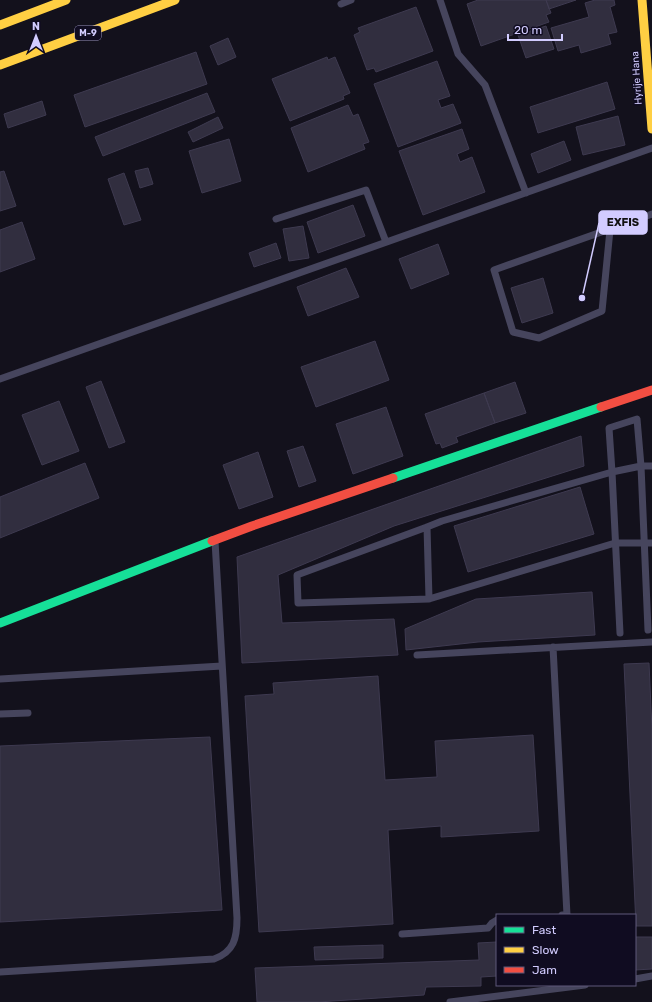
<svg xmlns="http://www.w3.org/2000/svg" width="652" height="1002" font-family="Rubik,sans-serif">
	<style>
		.building { fill: #312e3f; stroke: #3e3a50 }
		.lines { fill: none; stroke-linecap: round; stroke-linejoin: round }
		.lane { stroke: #46455d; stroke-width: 7 }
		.fast { stroke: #16e098; stroke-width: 9 }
		.slow { stroke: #ffcf43; stroke-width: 9 }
		.jam { stroke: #f24e42; stroke-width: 9 }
		.labels { text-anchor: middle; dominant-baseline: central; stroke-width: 3; stroke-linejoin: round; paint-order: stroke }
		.shield { fill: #100c21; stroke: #9892bc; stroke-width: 1 }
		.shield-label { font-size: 9px; font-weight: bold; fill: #d2ccff }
		.street-label { font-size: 10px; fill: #d2ccff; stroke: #100c21 }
		.leader { fill: none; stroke: #d2ccff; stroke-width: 1.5 }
		.callout-dot { fill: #d2ccff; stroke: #100c21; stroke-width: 1.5 }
		.callout { fill: #d2ccff; stroke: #d2ccff; stroke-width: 1.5 }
		.callout-label { font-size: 11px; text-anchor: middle; font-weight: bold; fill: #111 }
	</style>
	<rect width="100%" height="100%" fill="#13111c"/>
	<path class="building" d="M478,0H546L551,13L546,15L549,22L481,46L467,4Z
		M546,0H576L549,9Z
		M595,0H614L615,5L610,7L617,32L608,34L611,44L581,53L579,45L558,51L551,28L589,17L585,3Z
		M416,7L433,51L376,72L374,68L367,70L354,35L360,32L358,28Z
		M546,26L554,49L526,58L518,35Z
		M228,38L236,57L218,65L210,46Z
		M196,52L207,84L85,127L74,95Z
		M327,57L328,60L335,57L350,93L343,96L344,99L290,121L272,79Z
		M437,61L450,96L438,100L441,108L453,104L461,123L398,147L374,84Z
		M607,82L615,109L538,133L530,107Z
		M207,93L215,112L103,156L95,137Z
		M42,101L46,115L8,128L4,114Z
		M348,105L353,116L358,114L369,142L363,144L365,149L308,172L291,128Z
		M618,116L625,145L583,155L576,127Z
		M218,117L223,128L193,142L188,132Z
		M462,129L469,149L457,154L460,162L472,157L485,192L423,215L399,151Z
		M229,139L241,181L202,193L189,151Z
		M564,141L571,160L538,173L531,154Z
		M148,168L153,184L140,188L135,171Z
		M4,171L16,206L0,211V172Z
		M124,173L141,220L124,225L108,179Z
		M353,205L365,236L318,253L307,222Z
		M22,222L35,259L0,272V230Z
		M303,226L309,258L289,261L283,229Z
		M276,243L281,258L254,267L249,253Z
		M438,244L449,274L411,289L399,259Z
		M346,268L359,297L308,316L297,287Z
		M543,278L553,313L522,323L511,288Z
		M375,341L389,380L316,407L301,367Z
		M101,381L125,442L109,448L86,387Z
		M515,382L526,413L495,423L484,393Z
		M484,393L495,423L456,437L458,442L442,448L440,443L436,444L425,414Z
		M59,401L79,451L42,465L22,415Z
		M386,407L403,456L353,474L336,424Z
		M581,436L584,466L394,526L278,575L282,623L394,619L398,655L242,663L237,557Z
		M303,446L316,481L299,487L287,451Z
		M258,452L273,497L239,509L223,465Z
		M85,463L99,498L0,538V497Z
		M580,487L594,534L468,572L454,526Z
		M592,592L595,635L478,642L406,650L405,629L476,599Z
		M649,663L652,730V926H636L624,664Z
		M378,676L385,780L437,777L435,741L533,735L539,831L441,837V826L388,830L393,924L259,932L245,696L274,694L273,683Z
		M210,737L222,910L0,922V746Z
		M635,937H652V969L635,970Z
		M497,942V976L481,977V986L426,987L424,995L318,1002H257L255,968L479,960L478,943Z
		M383,945V958L315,960L314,947Z"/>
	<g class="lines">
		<path class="lane" d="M440,0L458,54L485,85L526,193
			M341,4L351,0
			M276,219L366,190L386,242
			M610,230L602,311L539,338L513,332L494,270L652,214
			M0,379L652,148
			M427,527L429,599L298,603L297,575L427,527L442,521L612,472L641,466H652
			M429,599L615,543H652
			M620,633L612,472L609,428L637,419L641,466L648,630
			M553,647L567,915H562
			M417,655L652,642
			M0,679L222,666
			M0,714L28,713
			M402,934L488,928L492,923L497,920
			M0,972L214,959C234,952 237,938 237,918L215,541
			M635,979L652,976
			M450,1002L585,985"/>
		<path class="fast" d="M393,478L601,407
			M0,623L212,541"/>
		<path class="slow" d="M642,0L652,129
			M0,25L66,0
			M0,65L175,0"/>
		<path class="jam" d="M601,407L652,390
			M212,541L252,526L393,478"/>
	</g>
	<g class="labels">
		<rect class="shield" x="75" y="26" width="26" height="14" rx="3"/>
		<g class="shield-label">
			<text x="88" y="33">M-9</text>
		</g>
		<g class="street-label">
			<text transform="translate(637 78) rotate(-94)">Hyrije Hana</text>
		</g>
	</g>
	<path class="leader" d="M582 298L599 223"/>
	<circle class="callout-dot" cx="582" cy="298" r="4"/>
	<rect class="callout" x="599" y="211" width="48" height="23" rx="4"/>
	<g class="callout-label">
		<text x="623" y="226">EXFIS</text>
	</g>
	<rect x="496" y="914" width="140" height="72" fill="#100c21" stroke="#5e597a"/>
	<rect x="504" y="927" width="20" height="6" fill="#16e098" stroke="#5e597a"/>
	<text x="532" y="934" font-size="12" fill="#d2ccff">Fast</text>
	<rect x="504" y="947" width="20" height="6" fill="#ffcf43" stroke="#5e597a"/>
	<text x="532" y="954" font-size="12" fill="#d2ccff">Slow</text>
	<rect x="504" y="967" width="20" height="6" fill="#f24e42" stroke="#5e597a"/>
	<text x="532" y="974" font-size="12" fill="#d2ccff">Jam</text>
	<g transform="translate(36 36)" stroke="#100c21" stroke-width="3" paint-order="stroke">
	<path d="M0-3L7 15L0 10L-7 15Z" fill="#d2ccff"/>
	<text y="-6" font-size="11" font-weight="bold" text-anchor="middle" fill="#d2ccff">N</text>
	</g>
	<path d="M508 34v6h54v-6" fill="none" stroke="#d2ccff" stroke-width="2"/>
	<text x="514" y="34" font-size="12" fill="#d2ccff" stroke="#100c21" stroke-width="3" paint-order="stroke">20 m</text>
</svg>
